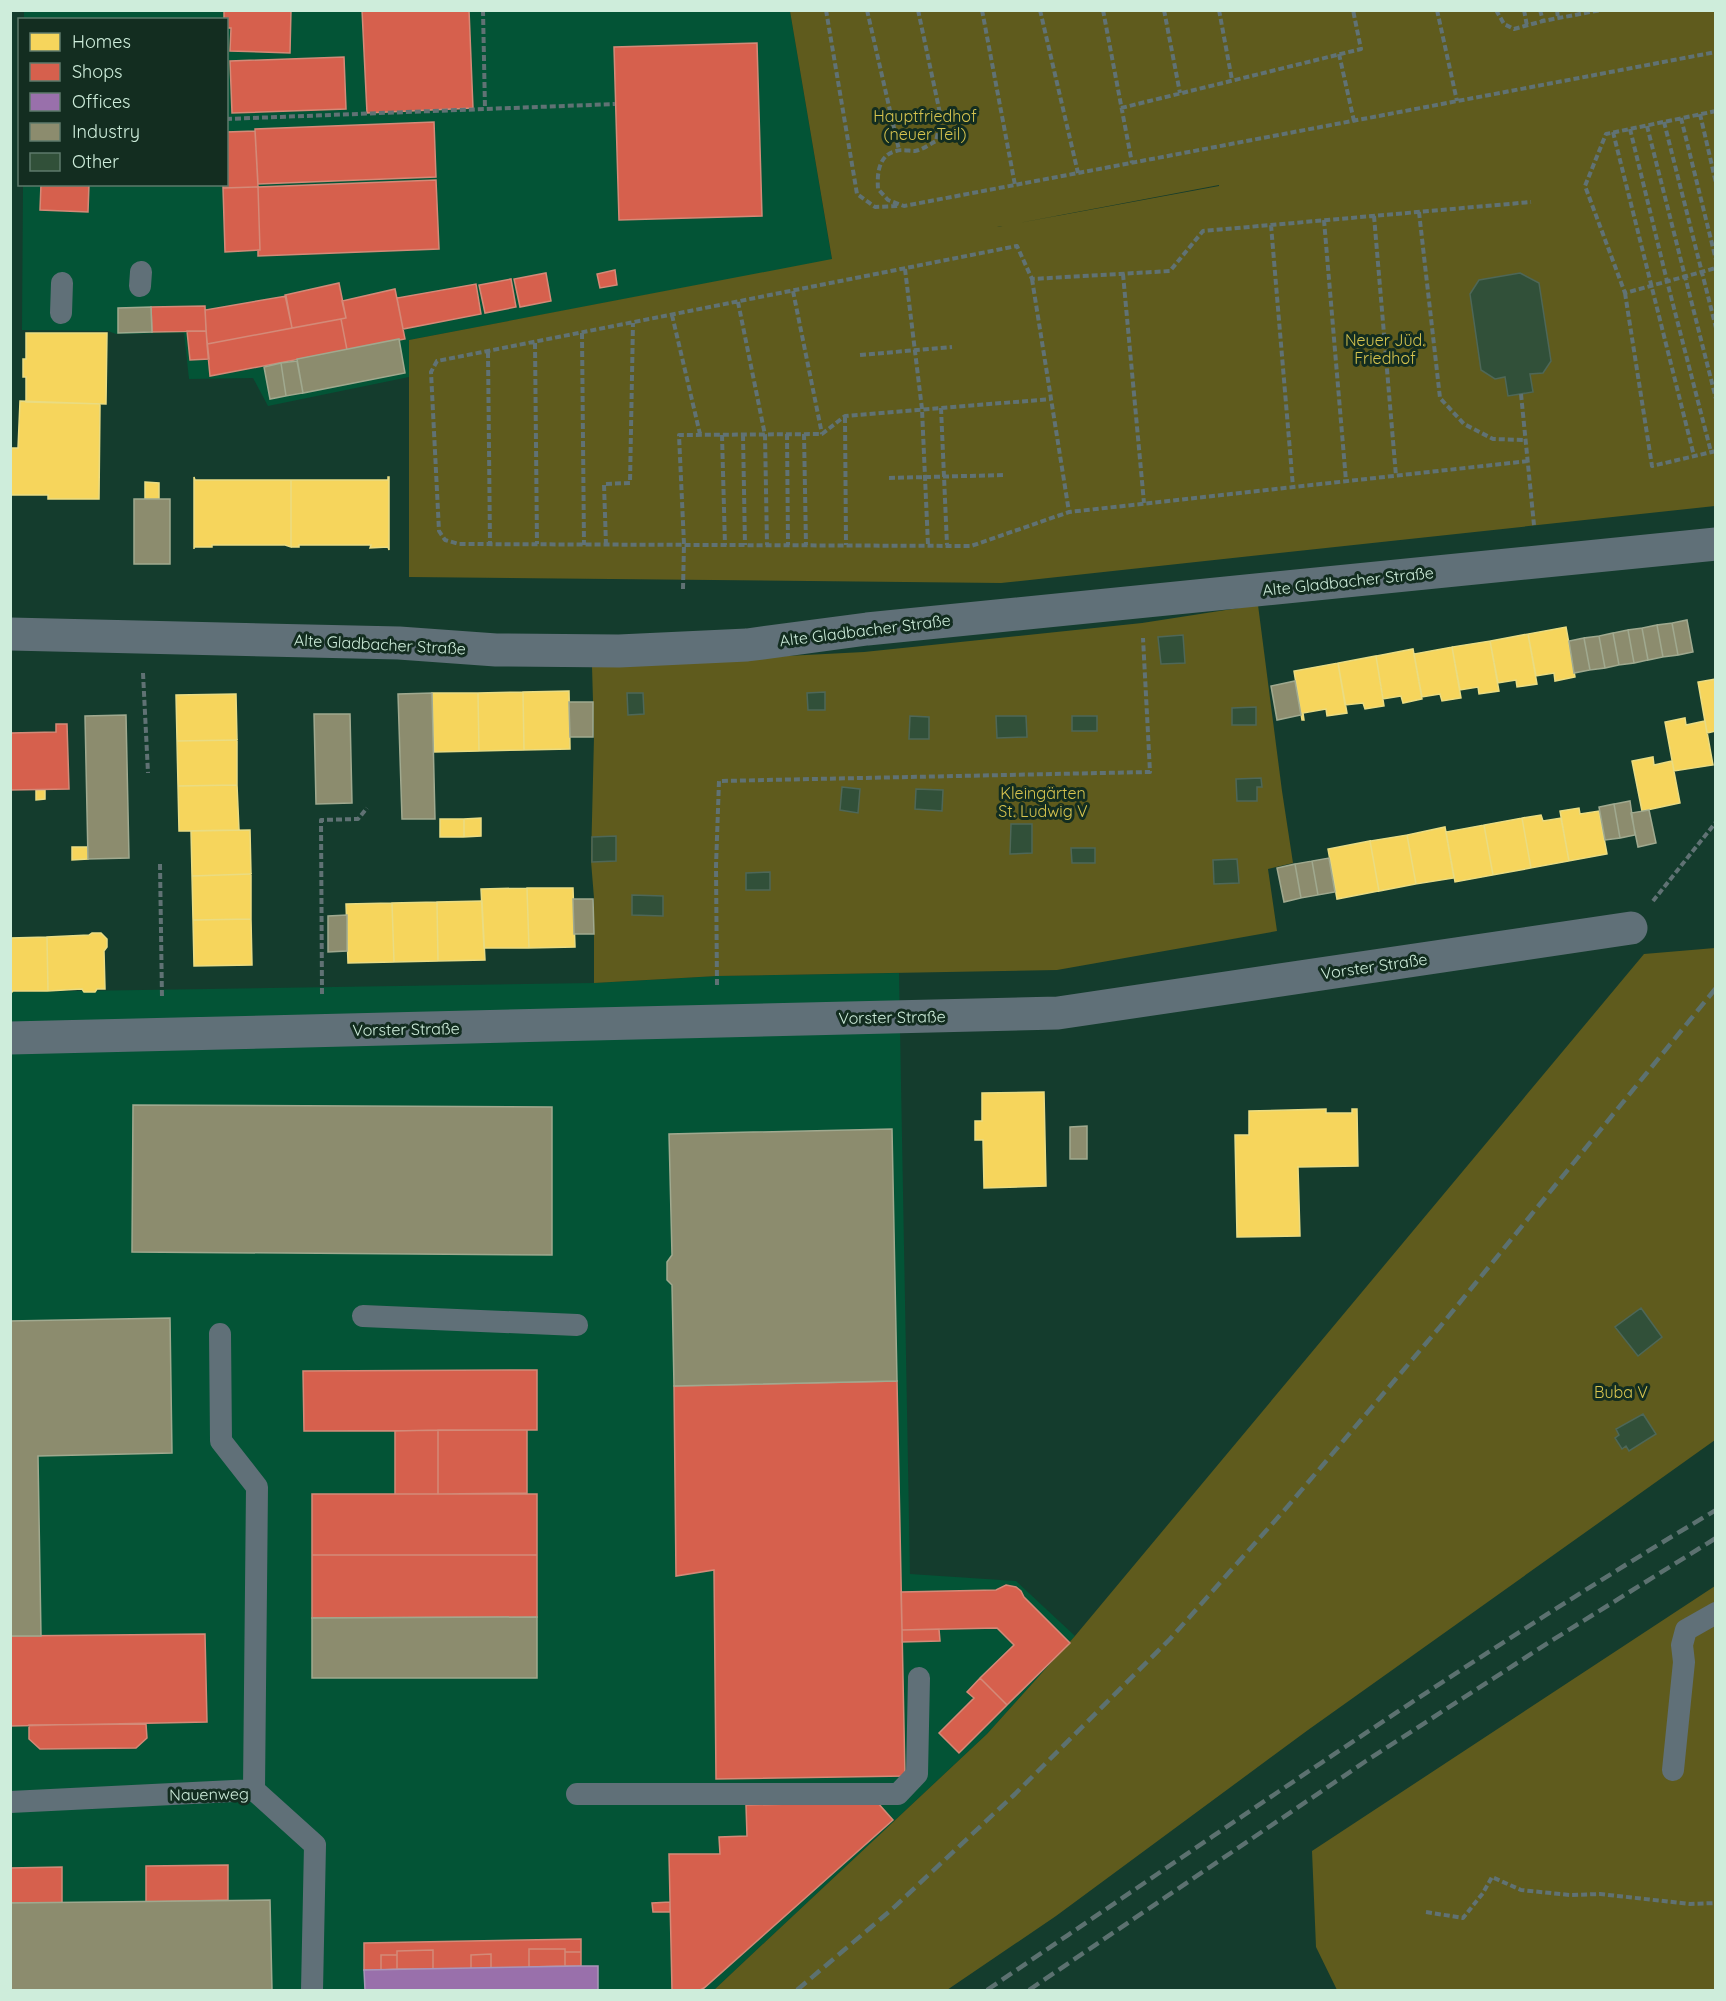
<svg xmlns="http://www.w3.org/2000/svg" width="1726" height="2001" font-family="Quicksand,sans-serif">
	<style>
		.built { fill: #035436 }
		.green { fill: #5f5b1d; fill-rule: evenodd }
		.homes { fill: #f6d55c; stroke: #eadc82; stroke-width: 1.5 }
		.shops { fill: #d6604d; stroke: #d48a78; stroke-width: 1.5 }
		.offices { fill: #9970ab; stroke: #a996b9; stroke-width: 1.5 }
		.industry { fill: #8c8c6e; stroke: #a0a98f; stroke-width: 1.5 }
		.building { fill: #315039; stroke: #4e6757; stroke-width: 1.5 }
		.lines { fill: none; stroke-linecap: round; stroke-linejoin: round }
		.path { stroke: #607274; stroke-width: 4; stroke-dasharray: 6 3; stroke-linecap: butt }
		.service { stroke: #607078; stroke-width: 22 }
		.minor { stroke: #607078; stroke-width: 33 }
		.rail { stroke: #5c7170; stroke-width: 4.5; stroke-dasharray: 12 6; stroke-linecap: butt }
		.labels { text-anchor: middle; dominant-baseline: central; stroke-width: 6; stroke-linejoin: round; paint-order: stroke }
		.park-label { font-size: 16px; fill: #d7c44f; stroke: #132d20 }
		.street-label { font-size: 16px; fill: #ceeddb; stroke: #132d20 }
	</style>
	<rect width="100%" height="100%" fill="#143c2d"/>
	<path class="built" d="M24,11H790L832,260L409,340V377L268,406L253,378L189,379L184,333L116,334L108,331L22,330L23,185L226,184V20H24Z
		M899,973L910,1574L1016,1581L1075,1636L987,1734L714,1990H11L10,992L594,983L717,976Z"/>
	<path class="green" d="M790,11H1715V506L1001,583L409,577V340L832,259ZM1219,185V186L997,227Z
		M1258,605L1282,791L1293,863L1268,869L1277,931L1057,970L717,976L594,983V898L591,861L594,737L592,666L864,652L1142,623Z
		M1715,948V1440L1308,1730L1056,1916L947,1990H714L987,1734L1075,1636L1644,954Z
		M1715,1586V1990H1337L1316,1947L1312,1851Z"/>
	<path class="homes" d="M26,333H107L106,404L26,402V377H23V359H26Z
		M20,401L100,404L99,499H48V495H10V448H18Z
		M194,477L195,480H291V547L285,545H212V547H194V549Z
		M388,477H389V550L388,547L370,548L371,545H299V547H291V480H388Z
		M145,482L159,483V500L145,499Z
		M1566,627L1575,677L1555,681L1554,673L1536,676L1528,634Z
		M1528,634L1537,684L1517,687L1516,680L1498,683L1490,641Z
		M1490,641L1499,691L1479,694L1478,687L1460,690L1452,647Z
		M1452,647L1461,698L1442,701L1440,694L1422,697L1414,654Z
		M1413,649L1422,699L1403,703L1401,696L1383,699L1376,656Z
		M1376,656L1384,706L1365,709L1363,703L1345,705L1338,663Z
		M1338,663L1347,713L1327,716L1326,709L1303,713L1304,720H1302L1294,671Z
		M1716,679V731L1707,733L1698,682Z
		M569,691L570,749L524,750L523,692Z
		M523,692L524,750L479,751L478,693Z
		M432,693H478L479,751L434,752Z
		M236,694L237,740L177,741L176,695Z
		M1685,718L1686,725L1705,721L1713,765L1674,771L1665,722Z
		M237,740V785L178,786L177,741Z
		M1653,757L1654,765L1672,761L1680,803L1642,811L1632,761Z
		M237,785L239,830L179,831L178,786Z
		M36,790H45V799L36,800Z
		M1579,808L1580,814L1599,811L1607,854L1569,861L1560,811Z
		M1541,815L1543,821L1561,818L1569,861L1531,868L1522,818Z
		M481,818V836L464,837V819Z
		M1522,818L1531,868L1493,875L1484,825Z
		M440,819H464V837H440Z
		M1484,825L1493,875L1455,882L1446,832Z
		M1445,827L1454,878L1416,884L1407,835Z
		M250,830L251,874L192,876L191,831Z
		M1407,835L1416,884L1379,891L1370,841Z
		M1370,841L1379,891L1337,899L1328,849Z
		M72,847H88V859L72,860Z
		M251,874V919L193,920L192,876Z
		M527,888H573L575,947L529,948Z
		M527,888L529,948H484L481,889Z
		M482,901L485,960L438,961L437,902Z
		M437,902L438,961L394,962L392,903Z
		M392,903L394,962L348,963L346,904Z
		M251,919L252,965L194,966L193,920Z
		M92,933H101L107,939V947L104,951L105,989H97L95,992H84L82,989L48,991L47,937L89,935Z
		M47,937L48,991H13L10,994V938Z
		M1044,1092L1046,1186L984,1188L983,1140H975V1121H982V1093Z
		M1326,1109V1113H1352V1109H1357L1358,1166L1298,1167L1300,1236L1237,1237L1235,1135H1249V1111Z"/>
	<path class="shops" d="M224,10H291L290,53L230,51L231,28H226V20H224Z
		M362,10H469L473,108L367,113Z
		M757,43L762,216L619,220L614,47Z
		M344,57L346,109L232,113L230,61Z
		M434,122L436,177L258,184L255,129Z
		M255,131L258,187L223,188V184H226V132Z
		M436,180L439,249L258,256V250H260L258,187Z
		M41,184H89L88,212L40,210Z
		M258,187L260,250L225,252L223,188Z
		M615,270L617,285L600,288L597,274Z
		M546,273L551,301L520,307L514,279Z
		M511,279L516,307L485,313L479,285Z
		M339,283L346,318L292,328L285,295Z
		M476,284L481,314L403,329L397,298Z
		M395,289L405,339L347,350L341,319L346,318L342,301Z
		M286,296L292,328L207,344L205,310Z
		M205,306L206,331L152,332L151,307Z
		M341,319L347,350L210,376L207,344Z
		M187,331H206L209,359L190,360Z
		M56,724H67L69,789L10,790L11,733L56,732Z
		M537,1370V1430L304,1431L303,1371Z
		M897,1381L905,1776L716,1779L714,1570L676,1576L674,1386Z
		M438,1430V1494H395V1431Z
		M438,1430H527V1493L438,1494Z
		M312,1494H537V1555H312Z
		M312,1555H537V1617L312,1618Z
		M1006,1585L1016,1587L1021,1591L1024,1597L1070,1643L1007,1705L980,1678L1014,1645L997,1628L902,1630L901,1592L996,1590Z
		M939,1629L940,1641L902,1642V1630Z
		M205,1634L207,1722L10,1726V1636Z
		M980,1678L1007,1705L959,1753L939,1733L974,1698L967,1692Z
		M146,1724L147,1738L136,1748L40,1749L29,1739V1725Z
		M877,1802L893,1820L704,1988L700,1990H672L669,1854H720L719,1837L747,1836L746,1805Z
		M228,1865V1900L146,1902V1866Z
		M62,1867V1903H10V1868Z
		M670,1902V1912H653L652,1903Z
		M581,1939V1952H565V1949H529V1968L491,1969V1954L471,1955V1969L433,1970V1950L397,1951V1955H381V1970H364V1943Z
		M529,1949H565V1966L529,1967Z
		M433,1950V1969H397V1951Z
		M565,1952H581V1966H565Z
		M491,1954V1969H471V1955Z
		M381,1955H397V1969L381,1970Z"/>
	<path class="offices" d="M581,1966H598V1990H365L364,1970Z"/>
	<path class="industry" d="M151,307L152,332L118,333V308Z
		M399,339L405,373L303,393L297,359Z
		M297,361L303,393L286,396L281,363Z
		M281,363L286,396L270,399L264,367Z
		M134,499H170V564H134Z
		M1687,620L1693,652L1678,655L1672,623Z
		M1672,623L1678,655L1663,657L1657,625Z
		M1657,625L1663,657L1648,660L1642,628Z
		M1642,628L1648,660L1634,663L1628,630Z
		M1628,630L1634,663L1619,665L1613,633Z
		M1613,633L1619,665L1605,668L1599,636Z
		M1599,636L1605,668L1590,670L1584,638Z
		M1584,638L1590,670L1574,673L1569,641Z
		M1295,681L1301,715L1277,720L1271,686Z
		M432,693L435,819H402L398,694Z
		M569,702H593V737H570Z
		M314,714H350L352,803L316,804Z
		M126,715L129,858L88,859L85,716Z
		M1630,801L1635,835L1620,838L1614,804Z
		M1614,804L1620,838L1605,840L1599,807Z
		M1649,810L1656,843L1638,847L1631,813Z
		M1329,858L1335,892L1318,895L1312,861Z
		M1312,861L1318,895L1301,898L1295,864Z
		M1295,864L1301,898L1284,902L1277,868Z
		M573,899H593L594,934H574Z
		M347,915V951L328,952V916Z
		M133,1105L552,1107V1255L132,1252Z
		M1087,1126V1159H1070V1127Z
		M892,1129L897,1381L674,1386L672,1285L667,1280V1262L672,1255L669,1134Z
		M170,1318L172,1453L38,1456L41,1636H10V1321Z
		M537,1617V1678H312V1618Z
		M270,1900L272,1990H10V1903Z"/>
	<path class="building" d="M1520,273L1539,283L1551,361L1543,373L1530,374L1533,392L1508,396L1505,377L1495,379L1481,370L1470,294L1479,280Z
		M1183,635L1185,663L1161,664L1158,637Z
		M825,692V710H808L807,693Z
		M627,693H643L644,714L628,715Z
		M1256,707V725H1232V708Z
		M910,716L929,717V739H909Z
		M996,716H1026L1027,737L997,738Z
		M1072,716H1097V731H1072Z
		M1261,778L1262,787H1257V801H1237L1236,779Z
		M842,787L860,789L858,813L840,810Z
		M916,789L943,790L942,811L915,809Z
		M1011,824H1032V853L1010,854Z
		M616,836V861L592,862V837Z
		M1071,848H1095V863H1072Z
		M1237,859L1239,883L1214,884L1213,860Z
		M770,872V890H746V873Z
		M632,895L663,896V916L632,915Z
		M1641,1308L1662,1337L1638,1356L1615,1327Z
		M1643,1414L1656,1434L1629,1451L1626,1446L1622,1449L1615,1438L1619,1435L1616,1429Z"/>
	<g class="lines">
		<path class="path" d="M483,10L485,109
			M826,10L857,194L875,207L900,206
			M867,10L899,150
			M918,10L941,118L936,141C930,144 922,150 915,151C909,151 902,149 896,151C878,155 877,175 878,189L888,200L904,206L1716,52
			M982,10L1015,185
			M1040,10L1078,173
			M1103,10L1132,163
			M1164,10L1180,93
			M1219,10L1232,80
			M1437,10L1457,101
			M1496,10L1504,24L1514,29L1543,21L1601,10
			M1524,10L1527,26
			M1540,10L1543,21
			M1557,10L1558,18
			M1339,54L1354,121
			M1121,108L1361,49L1353,10
			M1716,111L1606,134L1585,186L1625,293L1716,268
			M1700,114L1716,183
			M1681,118L1716,260
			M226,119L615,104
			M1664,122L1716,328
			M1647,126L1716,399
			M1630,129L1667,281L1711,452
			M1613,132L1694,456
			M1419,212L1440,398L1464,424L1493,439L1526,440
			M1374,216L1396,476
			M1324,220L1346,481
			M1271,225L1293,487
			M905,269L922,409L928,545
			M1123,274L1144,503
			M1032,279L1069,512
			M793,291L822,434
			M1625,293L1652,466L1716,451
			M738,302L765,435L767,545
			M672,315L700,434
			M582,333L584,545
			M535,343L537,544
			M488,352L490,544
			M860,355L952,347
			M1521,394L1534,525
			M941,408L947,545
			M845,417L846,545
			M787,434L788,545
			M804,434L806,545
			M722,435L725,545
			M743,435L745,545
			M1528,461L1069,512L971,546L459,544L445,540L439,531L431,372L437,361L1017,246L1032,279L1170,271L1203,231L1531,202
			M889,478L1004,475
			M606,545L604,484L630,483L633,323
			M683,589L684,544L679,435L822,434L845,416L1051,399
			M143,673L148,773
			M160,864L162,998
			M1653,901L1716,822
			M717,985L716,866L719,781L1150,772L1143,638
			M322,994L321,820L358,819L367,808
			M1426,1912L1463,1918L1483,1893L1492,1877L1521,1890L1570,1895L1600,1894L1690,1904L1716,1903"/>
		<path class="service" d="M140,286L141,272
			M61,313L62,283
			M363,1316L577,1325
			M220,1334L221,1441L257,1487L254,1790
			M1673,1770L1684,1662L1682,1645L1686,1630L1716,1613
			M577,1794H898L917,1774L919,1678
			M10,1802L254,1790L315,1845L312,1990"/>
		<path class="minor" d="M10,634L399,643L496,650L619,651L747,645L867,629L1716,544
			M10,1038L1058,1013L1631,928"/>
		<path class="rail" d="M797,1990L890,1911L1015,1794L1170,1639L1288,1506L1439,1328L1716,988
			M987,1990C1228,1827 1466,1659 1716,1510
			M1029,1990L1366,1761L1551,1641L1716,1538"/>
	</g>
	<g class="labels">
		<g class="park-label">
			<text x="925" y="116">Hauptfriedhof<tspan x="925" dy="18">(neuer Teil)</tspan></text>
			<text x="1385" y="340">Neuer Jüd.<tspan x="1385" dy="18">Friedhof</tspan></text>
			<text x="1043" y="793">Kleingärten<tspan x="1043" dy="18">St. Ludwig V</tspan></text>
			<text x="1621" y="1392">Buba V</text>
		</g>
		<g class="street-label">
			<text transform="translate(1348 581) rotate(-6)">Alte Gladbacher Straße</text>
			<text transform="translate(865 630) rotate(-7)">Alte Gladbacher Straße</text>
			<text transform="translate(380 644) rotate(3)">Alte Gladbacher Straße</text>
			<text transform="translate(1374 966) rotate(-8)">Vorster Straße</text>
			<text transform="translate(892 1017) rotate(-1)">Vorster Straße</text>
			<text transform="translate(406 1029) rotate(-1)">Vorster Straße</text>
			<text transform="translate(209 1794) rotate(-1)">Nauenweg</text>
		</g>
	</g>
	<rect width="1726" height="2001" fill="none" stroke="#ceeddb" stroke-width="24"/>
	<rect x="18" y="18" width="210" height="168" fill="#132d20" stroke="#5e7a6b" stroke-width="1.5"/>
	<rect x="30" y="33" width="30" height="18" fill="#f6d55c" stroke="#5e7a6b" stroke-width="1.5"/>
	<text x="72" y="48" font-size="18" fill="#ceeddb">Homes</text>
	<rect x="30" y="63" width="30" height="18" fill="#d6604d" stroke="#5e7a6b" stroke-width="1.5"/>
	<text x="72" y="78" font-size="18" fill="#ceeddb">Shops</text>
	<rect x="30" y="93" width="30" height="18" fill="#9970ab" stroke="#5e7a6b" stroke-width="1.5"/>
	<text x="72" y="108" font-size="18" fill="#ceeddb">Offices</text>
	<rect x="30" y="123" width="30" height="18" fill="#8c8c6e" stroke="#5e7a6b" stroke-width="1.5"/>
	<text x="72" y="138" font-size="18" fill="#ceeddb">Industry</text>
	<rect x="30" y="153" width="30" height="18" fill="#315039" stroke="#5e7a6b" stroke-width="1.5"/>
	<text x="72" y="168" font-size="18" fill="#ceeddb">Other</text>
</svg>
